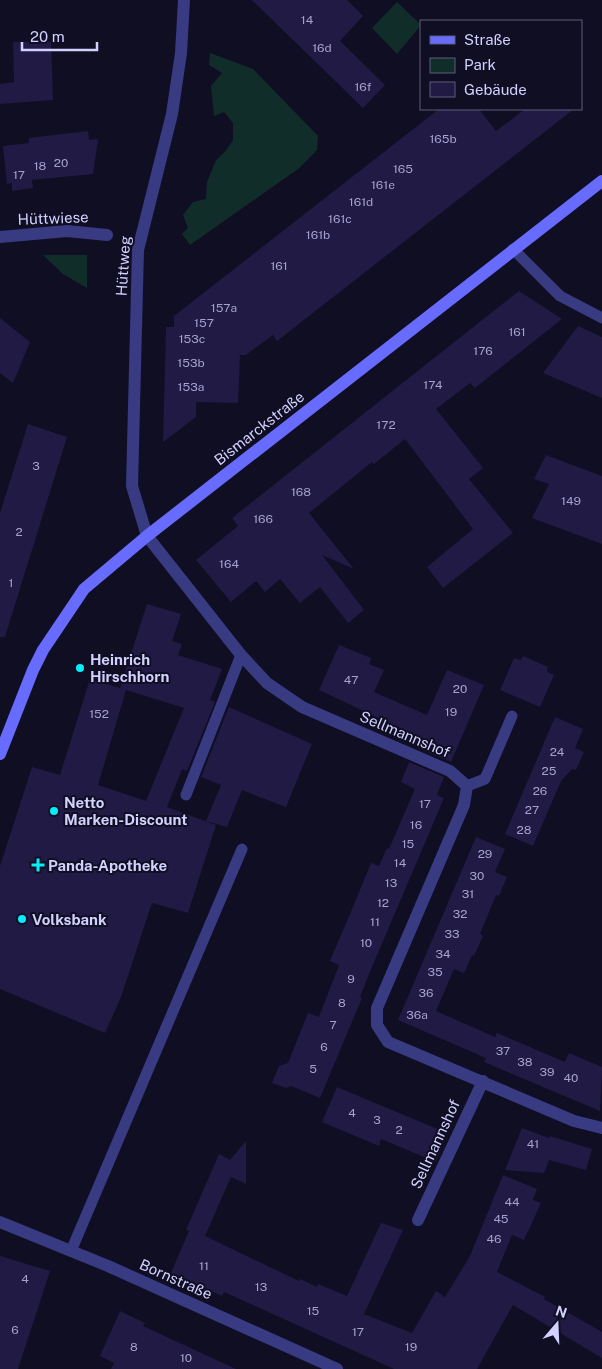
<svg xmlns="http://www.w3.org/2000/svg" width="602" height="1369" font-family="'Public Sans',sans-serif">
	<style>
		.green { fill: #112d2a }
		.building { fill: #201a44; fill-rule: evenodd }
		.lines { fill: none; stroke-linecap: round; stroke-linejoin: round }
		.service { stroke: #383a82; stroke-width: 11 }
		.minor { stroke: #383a82; stroke-width: 12 }
		.secondary { stroke: #676bff; stroke-width: 12 }
		.poi-dot { fill: #00effb; stroke: #100e23; stroke-width: 2 }
		.labels { text-anchor: middle; dominant-baseline: central; stroke-width: 4; stroke-linejoin: round; paint-order: stroke }
		.number-label { font-size: 12px; fill: #a6a2d0 }
		.street-label { font-size: 15px; fill: #d2d0ff; stroke: #100e23 }
		.poi-label { font-size: 15px; font-weight: bold; fill: #d2d0ff; stroke: #100e23; text-anchor: start }
	</style>
	<rect width="100%" height="100%" fill="#100e23"/>
	<path class="green" d="M397,2L421,25L397,54L372,28Z
		M210,53L253,69L318,136L317,150L298,169L190,245L182,234L188,228L183,215L193,202L206,199L207,182L216,160L225,152L233,140V123L224,112L214,116L211,86L222,73L209,65Z
		M43,255H87V288L63,274Z"/>
	<path class="building" d="M252,0H347L363,16L340,41L385,85L363,108Z
		M13,42H51L53,100L0,104V84L14,82Z
		M439,109H479L496,131L525,109H574L277,341L273,335L246,355H240L238,403L196,402V417L163,442L166,327H174V316Z
		M88,131L89,140L98,139L93,174L32,180L33,188L12,191V183L7,184L3,146L29,143V138Z
		M519,291L562,319L475,388L470,383L436,409L483,468L469,479L513,533L443,588L427,567L473,529L405,439L374,464L372,462L309,513L354,569L322,555L364,610L348,623L320,587L300,603L280,579L265,592L256,581L231,602L196,560L238,526L232,518Z
		M0,318L30,342L13,383L0,373Z
		M578,326L602,337V398L543,373Z
		M28,424L67,437L5,637H0V513Z
		M546,455L602,476V544L532,518L549,484L534,479Z
		M147,604L181,614L172,641L182,644L178,655L222,669L210,700L215,702L187,771L182,769L167,807L216,825L188,913L152,903L121,997L105,1033L0,989V866L32,767L60,775L90,679L120,688ZM126,690L184,708L146,801L98,785Z
		M339,645L371,658L369,664L384,670L374,692L427,715L447,670L484,685L451,762L416,747L419,737L319,690Z
		M523,656L548,667L547,672L554,675L540,707L500,690L514,658L521,660Z
		M229,707L312,744L286,807L242,790L227,827L206,821L221,785L201,777Z
		M555,717L583,729L575,748L584,752L576,770L572,769L561,781L533,846L505,834Z
		M409,762L444,777L437,795L444,798L369,974L360,997L362,998L320,1098L291,1086L286,1088L272,1083L279,1066L288,1063L308,1013L319,1017L339,965L330,961L350,914L371,863L379,866L387,848L389,849L415,789L401,782Z
		M476,837L505,849L495,872L507,877L499,896L496,895L480,934L483,936L474,956L472,955L464,973L454,969L436,1011L495,1037L497,1033L565,1062L569,1053L602,1067L600,1111L484,1062L486,1058L398,1020Z
		M337,1087L447,1133L436,1162L381,1139L379,1146L322,1122Z
		M522,1128L549,1138L550,1136L592,1149L586,1170L549,1160L544,1173L505,1170Z
		M246,1141V1184L231,1177L205,1236L299,1281L300,1279L317,1287L318,1284L347,1296L381,1223L403,1230L364,1314L412,1333L436,1291L445,1297L470,1256L503,1175L537,1189L533,1200L541,1203L524,1240L512,1235L497,1272L545,1297L544,1299L602,1332V1358L513,1305L477,1369H394L224,1292L222,1296L171,1273L189,1231L186,1230L219,1154L230,1160Z
		M0,1256L50,1271L18,1369H0Z
		M120,1311L145,1323L143,1326L236,1369H111L114,1363L100,1356Z"/>
	<g class="lines">
		<path class="service" d="M513,249L560,296L602,318
			M467,786L485,779L512,716
			M186,795L241,655
			M71,1251L242,849"/>
		<path class="minor" d="M184,0L181,53L172,114L138,250L132,486L147,536L241,655L267,683L302,707L450,771L467,786L464,805L377,1008V1025L388,1042L574,1121L602,1128
			M0,237L67,231L107,235
			M418,1220L483,1081
			M0,1222L108,1266L337,1369"/>
		<path class="secondary" d="M0,754L33,670L43,650L84,589L147,536L602,181"/>
	</g>
	<g class="poi-dot">
		<circle cx="80" cy="668" r="5"/>
		<circle cx="54" cy="811" r="5"/>
		<path d="M35.5 857.5h5v5h5v5h-5v5h-5v-5h-5v-5h5z"/>
		<circle cx="22" cy="919" r="5"/>
	</g>
	<g class="labels">
		<g class="number-label">
			<text x="307" y="20">14</text>
			<text x="322" y="48">16d</text>
			<text x="363" y="87">16f</text>
			<text x="443" y="139">165b</text>
			<text x="61" y="163">20</text>
			<text x="40" y="166">18</text>
			<text x="403" y="169">165</text>
			<text x="19" y="175">17</text>
			<text x="383" y="185">161e</text>
			<text x="361" y="202">161d</text>
			<text x="340" y="219">161c</text>
			<text x="318" y="235">161b</text>
			<text x="279" y="266">161</text>
			<text x="224" y="308">157a</text>
			<text x="204" y="323">157</text>
			<text x="517" y="332">161</text>
			<text x="192" y="339">153c</text>
			<text x="483" y="351">176</text>
			<text x="191" y="363">153b</text>
			<text x="433" y="385">174</text>
			<text x="191" y="387">153a</text>
			<text x="386" y="425">172</text>
			<text x="36" y="466">3</text>
			<text x="301" y="492">168</text>
			<text x="571" y="501">149</text>
			<text x="263" y="519">166</text>
			<text x="19" y="532">2</text>
			<text x="229" y="564">164</text>
			<text x="11" y="583">1</text>
			<text x="351" y="680">47</text>
			<text x="460" y="689">20</text>
			<text x="451" y="712">19</text>
			<text x="99" y="714">152</text>
			<text x="557" y="752">24</text>
			<text x="549" y="771">25</text>
			<text x="540" y="791">26</text>
			<text x="425" y="804">17</text>
			<text x="532" y="810">27</text>
			<text x="416" y="825">16</text>
			<text x="524" y="830">28</text>
			<text x="408" y="844">15</text>
			<text x="485" y="854">29</text>
			<text x="400" y="863">14</text>
			<text x="477" y="876">30</text>
			<text x="391" y="883">13</text>
			<text x="468" y="894">31</text>
			<text x="383" y="903">12</text>
			<text x="460" y="914">32</text>
			<text x="375" y="922">11</text>
			<text x="452" y="934">33</text>
			<text x="366" y="943">10</text>
			<text x="443" y="954">34</text>
			<text x="435" y="972">35</text>
			<text x="351" y="979">9</text>
			<text x="426" y="993">36</text>
			<text x="342" y="1003">8</text>
			<text x="417" y="1015">36a</text>
			<text x="333" y="1025">7</text>
			<text x="324" y="1047">6</text>
			<text x="503" y="1051">37</text>
			<text x="525" y="1062">38</text>
			<text x="313" y="1069">5</text>
			<text x="547" y="1072">39</text>
			<text x="571" y="1078">40</text>
			<text x="352" y="1113">4</text>
			<text x="377" y="1120">3</text>
			<text x="399" y="1130">2</text>
			<text x="533" y="1144">41</text>
			<text x="512" y="1202">44</text>
			<text x="501" y="1219">45</text>
			<text x="494" y="1239">46</text>
			<text x="204" y="1266">11</text>
			<text x="25" y="1279">4</text>
			<text x="261" y="1287">13</text>
			<text x="313" y="1311">15</text>
			<text x="15" y="1330">6</text>
			<text x="358" y="1332">17</text>
			<text x="134" y="1347">8</text>
			<text x="411" y="1347">19</text>
			<text x="186" y="1358">10</text>
		</g>
		<g class="street-label">
			<text transform="translate(53 218) rotate(-2)">Hüttwiese</text>
			<text transform="translate(123 266) rotate(-86)">Hüttweg</text>
			<text transform="translate(259 428) rotate(-38)">Bismarckstraße</text>
			<text transform="translate(405 734) rotate(23)">Sellmannshof</text>
			<text transform="translate(435 1144) rotate(-65)">Sellmannshof</text>
			<text transform="translate(176 1279) rotate(24)">Bornstraße</text>
		</g>
		<g class="poi-label">
			<text x="90" y="659">Heinrich<tspan x="90" dy="17">Hirschhorn</tspan></text>
			<text x="64" y="802">Netto<tspan x="64" dy="17">Marken-Discount</tspan></text>
			<text x="48" y="865">Panda-Apotheke</text>
			<text x="32" y="919">Volksbank</text>
		</g>
	</g>
	<rect x="420" y="20" width="162" height="90" fill="#100e23" stroke="#5e5c7b"/>
	<rect x="430" y="36" width="25" height="8" fill="#676bff" stroke="#5e5c7b"/>
	<text x="464" y="45" font-size="15" fill="#d2d0ff">Straße</text>
	<rect x="430" y="58" width="25" height="15" fill="#112d2a" stroke="#5e5c7b"/>
	<text x="464" y="70" font-size="15" fill="#d2d0ff">Park</text>
	<rect x="430" y="82" width="25" height="15" fill="#201a44" stroke="#5e5c7b"/>
	<text x="464" y="95" font-size="15" fill="#d2d0ff">Gebäude</text>
	<g transform="translate(557 1324) rotate(19)" stroke="#100e23" stroke-width="4" paint-order="stroke">
	<path d="M0-4L9 19L0 12L-9 19Z" fill="#d2d0ff"/>
	<text y="-8" font-size="14" font-weight="bold" text-anchor="middle" fill="#d2d0ff">N</text>
	</g>
	<path d="M22 42v8h75v-8" fill="none" stroke="#d2d0ff" stroke-width="2.5"/>
	<text x="30" y="42" font-size="15" fill="#d2d0ff" stroke="#100e23" stroke-width="4" paint-order="stroke">20 m</text>
</svg>
